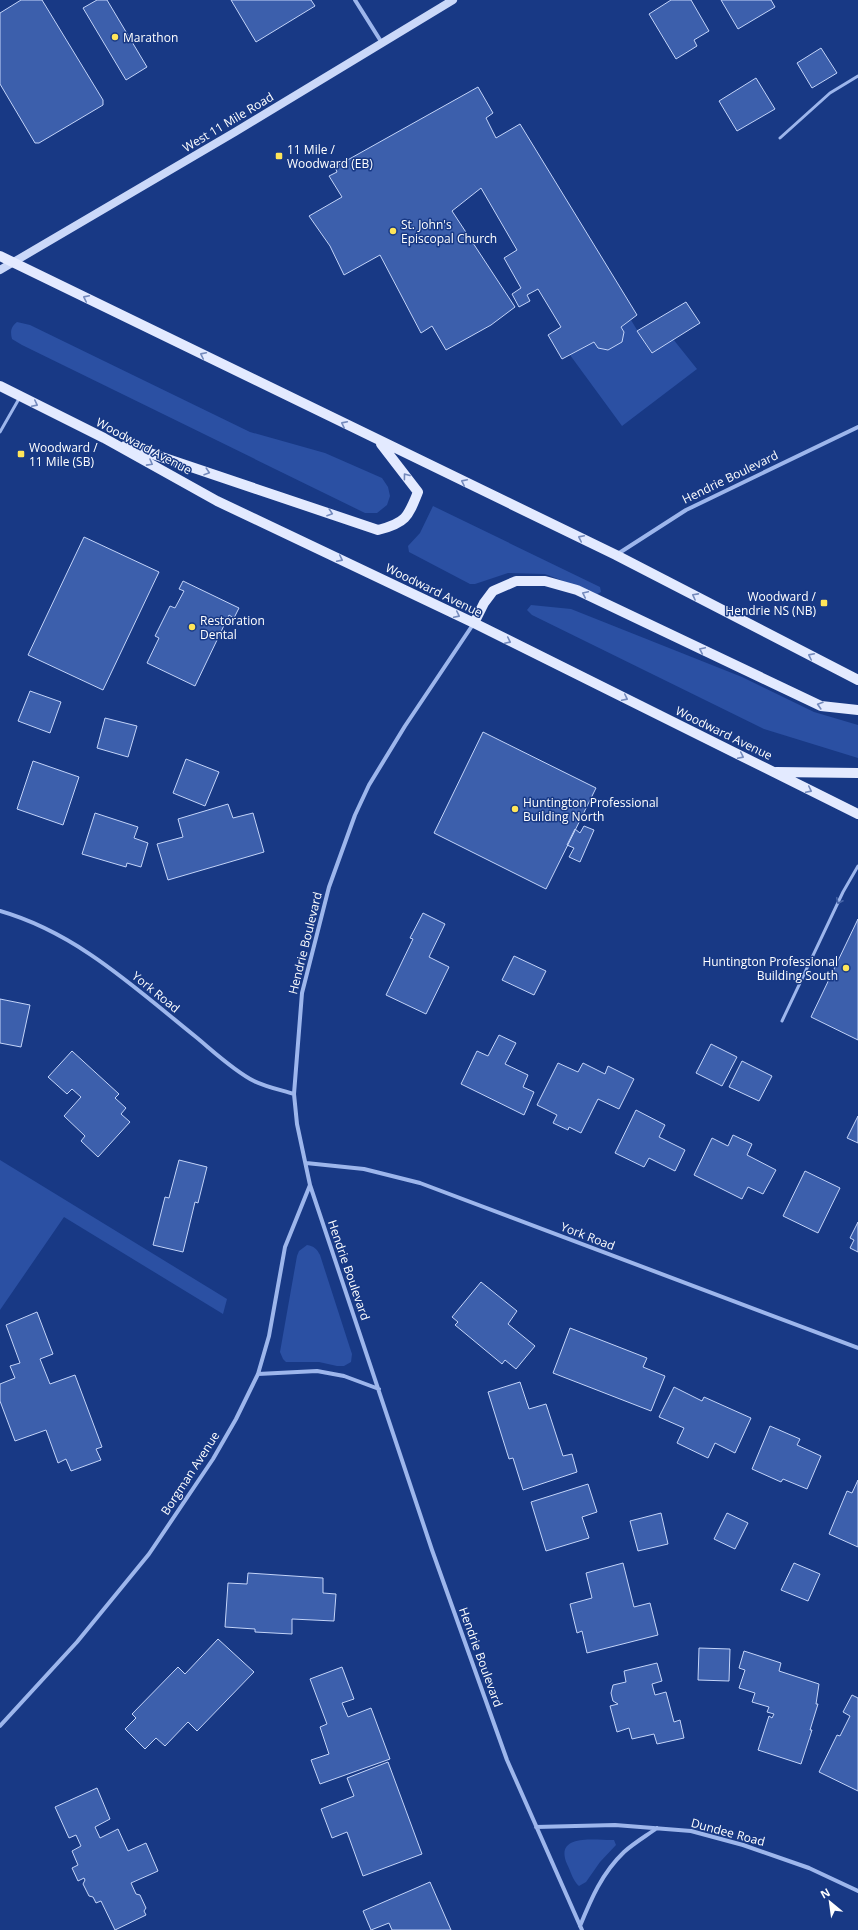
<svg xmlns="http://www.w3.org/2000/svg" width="858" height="1930" font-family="'Open Sans',sans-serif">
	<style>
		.green { fill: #2b50a3 }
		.building { fill: #3c5fac; stroke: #c3d4f9 }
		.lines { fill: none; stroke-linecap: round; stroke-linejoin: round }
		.service { stroke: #9db6ec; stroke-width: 3 }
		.minor { stroke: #9db6ec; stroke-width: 4 }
		.secondary { stroke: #cad8f9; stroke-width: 8 }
		.primary { stroke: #e3eaff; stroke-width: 10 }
		.oneway { stroke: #7389bc }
		.oneway2 { stroke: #4765a9 }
		.poi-dot { fill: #ffe559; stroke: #183985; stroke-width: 1.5 }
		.labels { text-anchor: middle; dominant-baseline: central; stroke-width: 3; stroke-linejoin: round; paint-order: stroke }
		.poi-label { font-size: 12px; fill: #fff; stroke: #183985; text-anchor: start }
		.street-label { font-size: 12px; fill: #fff; stroke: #183985 }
	</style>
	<rect width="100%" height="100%" fill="#183985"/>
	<path class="green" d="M631,320L651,353L673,339L697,369L622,426L570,355L594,342L598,348L608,350L622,341L624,332L621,327Z
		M17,322L30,325L250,432L325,453L382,478L388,487L390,496L387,505L377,513H365L22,345L12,339C10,331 11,327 17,322Z
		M433,506L600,587L601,592L597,594L545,574L508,573L475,584H470L409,552L408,546L420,533Z
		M531,605L571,609L742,677L814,712L858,725V758L764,729L532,615L527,610Z
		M0,1160L227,1299L223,1314L64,1217L0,1310Z
		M307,1245C314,1246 317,1249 320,1255L350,1348L352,1354L351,1362L344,1366H337L319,1362H286L283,1359L280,1352L297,1256L299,1251Z
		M611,1840H614L616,1845L600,1862L586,1882L579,1886C573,1881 571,1872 567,1864C554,1834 594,1840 611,1840Z"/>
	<path class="building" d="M21,0H42L103,100V105L39,143H35L0,84V13Z
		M97,0H107L147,67L126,80L83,8Z
		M231,0H311L315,6L256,42Z
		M671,0H691L709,31L694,40L697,46L676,59L649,14Z
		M721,0H771L775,7L738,29Z
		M821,48L837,73L812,88L797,63Z
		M756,78L775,109L737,131L719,101Z
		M478,87L493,113L486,118L496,138L520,124L637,315L621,327L624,332L622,342L608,350L598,348L594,342L562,359L548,335L561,327L538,289L527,295L530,301L519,307L512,294L521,288L504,258L517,250L481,188L452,211L515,307L491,325L446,350L432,326L421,333L380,255L344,275L330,246L309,216L342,197L329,176L337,172L335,167Z
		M686,302L700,323L652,353L637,331Z
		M84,537L159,572L103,690L28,655Z
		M183,581L239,608L234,618L229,615L195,686L147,663L159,638L155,636L170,606L175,608L184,591L179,589Z
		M30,691L61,702L50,733L18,721Z
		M105,718L137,726L128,757L97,748Z
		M483,732L596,788L546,889L434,833Z
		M186,759L219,772L205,806L173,793Z
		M33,761L79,777L63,825L17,809Z
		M228,804L233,818L253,813L264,852L168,880L157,844L183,837L178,819Z
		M95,813L138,827L134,838L148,843L141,867L127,863L126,867L82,854Z
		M584,826L594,830L580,862L569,857L574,848L567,845L575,829L580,833Z
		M423,913L445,924L429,957L449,967L426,1014L386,995L413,939L410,938Z
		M858,919V1040L811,1017Z
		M514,956L546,971L534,995L502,980Z
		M0,999L30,1005L21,1047L0,1043Z
		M499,1035L516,1043L505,1064L528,1075L523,1087L534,1092L524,1115L461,1084L477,1051L488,1056Z
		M711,1044L737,1057L722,1086L696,1073Z
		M72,1051L119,1094L115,1098L126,1108L121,1114L130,1122L98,1157L81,1141L85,1136L64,1116L81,1097L72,1089L67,1094L48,1077Z
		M742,1061L772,1076L759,1101L729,1087Z
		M558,1063L578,1072L583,1063L605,1074L608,1066L634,1079L619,1109L598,1099L581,1133L569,1127L568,1130L553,1123L557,1115L537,1105Z
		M636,1110L665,1125L659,1137L685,1150L675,1171L649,1158L644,1167L615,1153Z
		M858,1116V1143L847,1138Z
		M733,1135L752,1144L747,1155L776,1170L763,1194L748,1187L742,1199L694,1175L712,1138L728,1146Z
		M179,1160L207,1167L198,1203L195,1202L183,1252L153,1245L165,1197L169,1198Z
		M805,1171L840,1188L818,1233L783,1216Z
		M858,1222V1252L850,1248L854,1240L850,1238Z
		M481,1282L517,1311L508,1324L535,1346L516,1369L505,1360L502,1364L455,1325L458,1322L452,1317Z
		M37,1312L53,1354L40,1359L50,1384L75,1375L102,1447L96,1449L101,1460L71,1471L66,1459L58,1463L46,1430L15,1441L0,1401V1384L15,1378L10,1366L20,1363L6,1325Z
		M570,1328L647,1358L643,1367L665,1376L651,1411L553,1373Z
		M520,1382L529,1409L546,1404L563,1456L572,1454L577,1472L523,1490L513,1458L509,1459L488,1392Z
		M674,1387L702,1401L704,1397L751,1418L735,1453L715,1443L708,1458L677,1443L684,1428L659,1417Z
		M770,1426L800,1439L797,1445L821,1456L807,1489L783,1479L781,1482L752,1469Z
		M858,1480V1547L829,1534L847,1491L852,1493Z
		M588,1484L597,1512L582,1517L589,1538L546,1551L531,1502Z
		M661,1513L668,1544L638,1551L630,1521Z
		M727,1513L748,1523L735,1549L714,1539Z
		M623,1563L634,1607L650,1603L658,1635L587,1653L582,1631L577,1633L570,1604L592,1598L586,1573Z
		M794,1563L820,1574L808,1601L781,1590Z
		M248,1573L323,1578V1593L336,1594L334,1621L292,1619V1634L255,1632V1629L225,1627L228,1583L247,1584Z
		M218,1639L254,1672L197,1731L188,1722L165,1746L156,1738L145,1749L125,1729L136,1718L132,1714L178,1667L185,1674Z
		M699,1648L730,1649L729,1681L698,1680Z
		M744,1651L781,1663L779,1671L819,1684L816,1704H818L810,1730H812L801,1764L758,1750L769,1716L772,1718L774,1714L767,1712L769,1707L752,1702L755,1693L739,1688L745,1670L739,1668Z
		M657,1663L662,1681L652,1684L655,1695L666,1692L674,1722L680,1720L684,1738L657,1744L654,1734L632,1739L629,1728L617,1732L610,1706L618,1704L613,1701L611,1693L613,1685L626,1682L624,1671Z
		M342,1667L354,1699L342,1703L348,1717L371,1708L390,1759L320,1784L311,1760L329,1754L320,1727L327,1724L310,1679Z
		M852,1695L858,1698V1791L819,1772L837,1735L840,1736L850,1716L843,1712Z
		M388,1762L422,1854L363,1876L347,1832L332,1838L321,1809L354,1796L347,1778Z
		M97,1788L110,1819L95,1827L100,1838L118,1829L128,1851L146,1843L158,1871L131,1883L136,1894L140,1895L146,1908L144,1911L146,1915L115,1930L101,1901L96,1903L93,1897L89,1896L83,1884L85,1880L84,1878L78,1881L72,1868L78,1865L72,1851L81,1846L76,1835L69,1838L55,1807Z
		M430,1882L451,1930H392L389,1923L371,1930L363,1911Z"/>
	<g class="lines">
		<path class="service" d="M780,138L830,93L858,76
			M0,432L20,397
			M782,1021L843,892L858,866"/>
		<path class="minor" d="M355,0L382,43
			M616,555L686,510L858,427
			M474,623L405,726L369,785L355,815L329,887L302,993L294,1094L297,1124L310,1185L432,1550L507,1760L582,1930
			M0,911C77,933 135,988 196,1037C213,1051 234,1071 254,1081C266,1087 281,1090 294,1094
			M306,1163L364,1169L420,1183L858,1348
			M258,1374L317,1371L344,1376L379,1389
			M0,1726L77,1642L149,1554L213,1459L236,1419L258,1374L269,1336L285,1247L310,1185
			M536,1827L615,1825L691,1831L743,1845L809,1868L858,1891
			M580,1926C591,1899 602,1873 624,1852C634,1843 646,1836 657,1828"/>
		<path class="secondary" d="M0,270L235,132L453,0"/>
		<path class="primary" d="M0,256L616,555L858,680
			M0,386L104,438L217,501L474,623L858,814
			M126,445L378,530C406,523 408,517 418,492L381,444
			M474,623L484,603L493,591L516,581H545L577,590L821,706L858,710
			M776,772L858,773"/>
	</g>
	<defs><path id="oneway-chevron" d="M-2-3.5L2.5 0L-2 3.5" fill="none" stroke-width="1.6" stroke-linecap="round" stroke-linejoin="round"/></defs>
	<g class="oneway">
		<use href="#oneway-chevron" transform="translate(86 298) rotate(-154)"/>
		<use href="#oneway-chevron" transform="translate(203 355) rotate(-154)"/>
		<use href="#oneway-chevron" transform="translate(35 404) rotate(27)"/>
		<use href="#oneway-chevron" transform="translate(344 424) rotate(-154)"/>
		<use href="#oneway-chevron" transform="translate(150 463) rotate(29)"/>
		<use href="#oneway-chevron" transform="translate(207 472) rotate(18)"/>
		<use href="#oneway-chevron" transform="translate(406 476) rotate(-127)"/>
		<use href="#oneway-chevron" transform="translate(464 482) rotate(-154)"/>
		<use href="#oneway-chevron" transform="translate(330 513) rotate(19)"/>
		<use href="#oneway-chevron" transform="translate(581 538) rotate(-154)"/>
		<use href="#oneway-chevron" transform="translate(340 559) rotate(26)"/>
		<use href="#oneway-chevron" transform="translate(585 594) rotate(-155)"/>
		<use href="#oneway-chevron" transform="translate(695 596) rotate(-152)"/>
		<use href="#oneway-chevron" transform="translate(457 615) rotate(26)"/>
		<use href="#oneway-chevron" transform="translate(508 641) rotate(26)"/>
		<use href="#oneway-chevron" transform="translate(702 650) rotate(-155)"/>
		<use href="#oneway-chevron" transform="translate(811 656) rotate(-154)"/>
		<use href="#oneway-chevron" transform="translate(625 698) rotate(26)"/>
		<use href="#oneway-chevron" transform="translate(820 705) rotate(-163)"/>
		<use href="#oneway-chevron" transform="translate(741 756) rotate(26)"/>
		<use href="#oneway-chevron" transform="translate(809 790) rotate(26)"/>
	</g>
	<use class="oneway2" href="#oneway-chevron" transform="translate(839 901) rotate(116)"/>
	<g class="poi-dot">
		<circle cx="115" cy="37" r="4"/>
		<rect x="275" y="152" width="8" height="8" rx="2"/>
		<circle cx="393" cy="231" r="4"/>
		<rect x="17" y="450" width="8" height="8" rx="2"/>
		<rect x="820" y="599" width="8" height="8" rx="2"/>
		<circle cx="192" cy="627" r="4"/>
		<circle cx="515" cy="809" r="4"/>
		<circle cx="846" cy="968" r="4"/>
	</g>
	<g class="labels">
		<g class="poi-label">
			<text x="123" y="37">Marathon</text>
			<text x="287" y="149">11 Mile /<tspan x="287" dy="14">Woodward (EB)</tspan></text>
			<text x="401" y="224">St. John's<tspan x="401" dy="14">Episcopal Church</tspan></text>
			<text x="29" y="447">Woodward /<tspan x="29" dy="14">11 Mile (SB)</tspan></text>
			<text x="816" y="596" text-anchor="end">Woodward /<tspan x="816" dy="14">Hendrie NS (NB)</tspan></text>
			<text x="200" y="620">Restoration<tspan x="200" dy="14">Dental</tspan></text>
			<text x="523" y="802">Huntington Professional<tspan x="523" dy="14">Building North</tspan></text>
			<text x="838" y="961" text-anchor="end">Huntington Professional<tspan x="838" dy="14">Building South</tspan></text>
		</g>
		<g class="street-label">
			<text transform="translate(228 122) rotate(-31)">West 11 Mile Road</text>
			<text transform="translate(144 446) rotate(28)">Woodward Avenue</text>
			<text transform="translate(730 477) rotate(-26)">Hendrie Boulevard</text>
			<text transform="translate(434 590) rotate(26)">Woodward Avenue</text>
			<text transform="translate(724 733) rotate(26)">Woodward Avenue</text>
			<text transform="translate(305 943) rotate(-76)">Hendrie Boulevard</text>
			<text transform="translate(156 992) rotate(39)">York Road</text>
			<text transform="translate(588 1236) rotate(21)">York Road</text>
			<text transform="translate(349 1270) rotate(71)">Hendrie Boulevard</text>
			<text transform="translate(190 1473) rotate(-57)">Borgman Avenue</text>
			<text transform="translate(481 1657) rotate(70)">Hendrie Boulevard</text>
			<text transform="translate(728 1832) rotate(15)">Dundee Road</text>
		</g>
	</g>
	<g transform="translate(830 1902) rotate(331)" stroke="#183985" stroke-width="3" paint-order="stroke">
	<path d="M0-3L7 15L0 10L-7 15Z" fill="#ffffff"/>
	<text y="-6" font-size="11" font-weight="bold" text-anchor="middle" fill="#ffffff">N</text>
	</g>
</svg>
